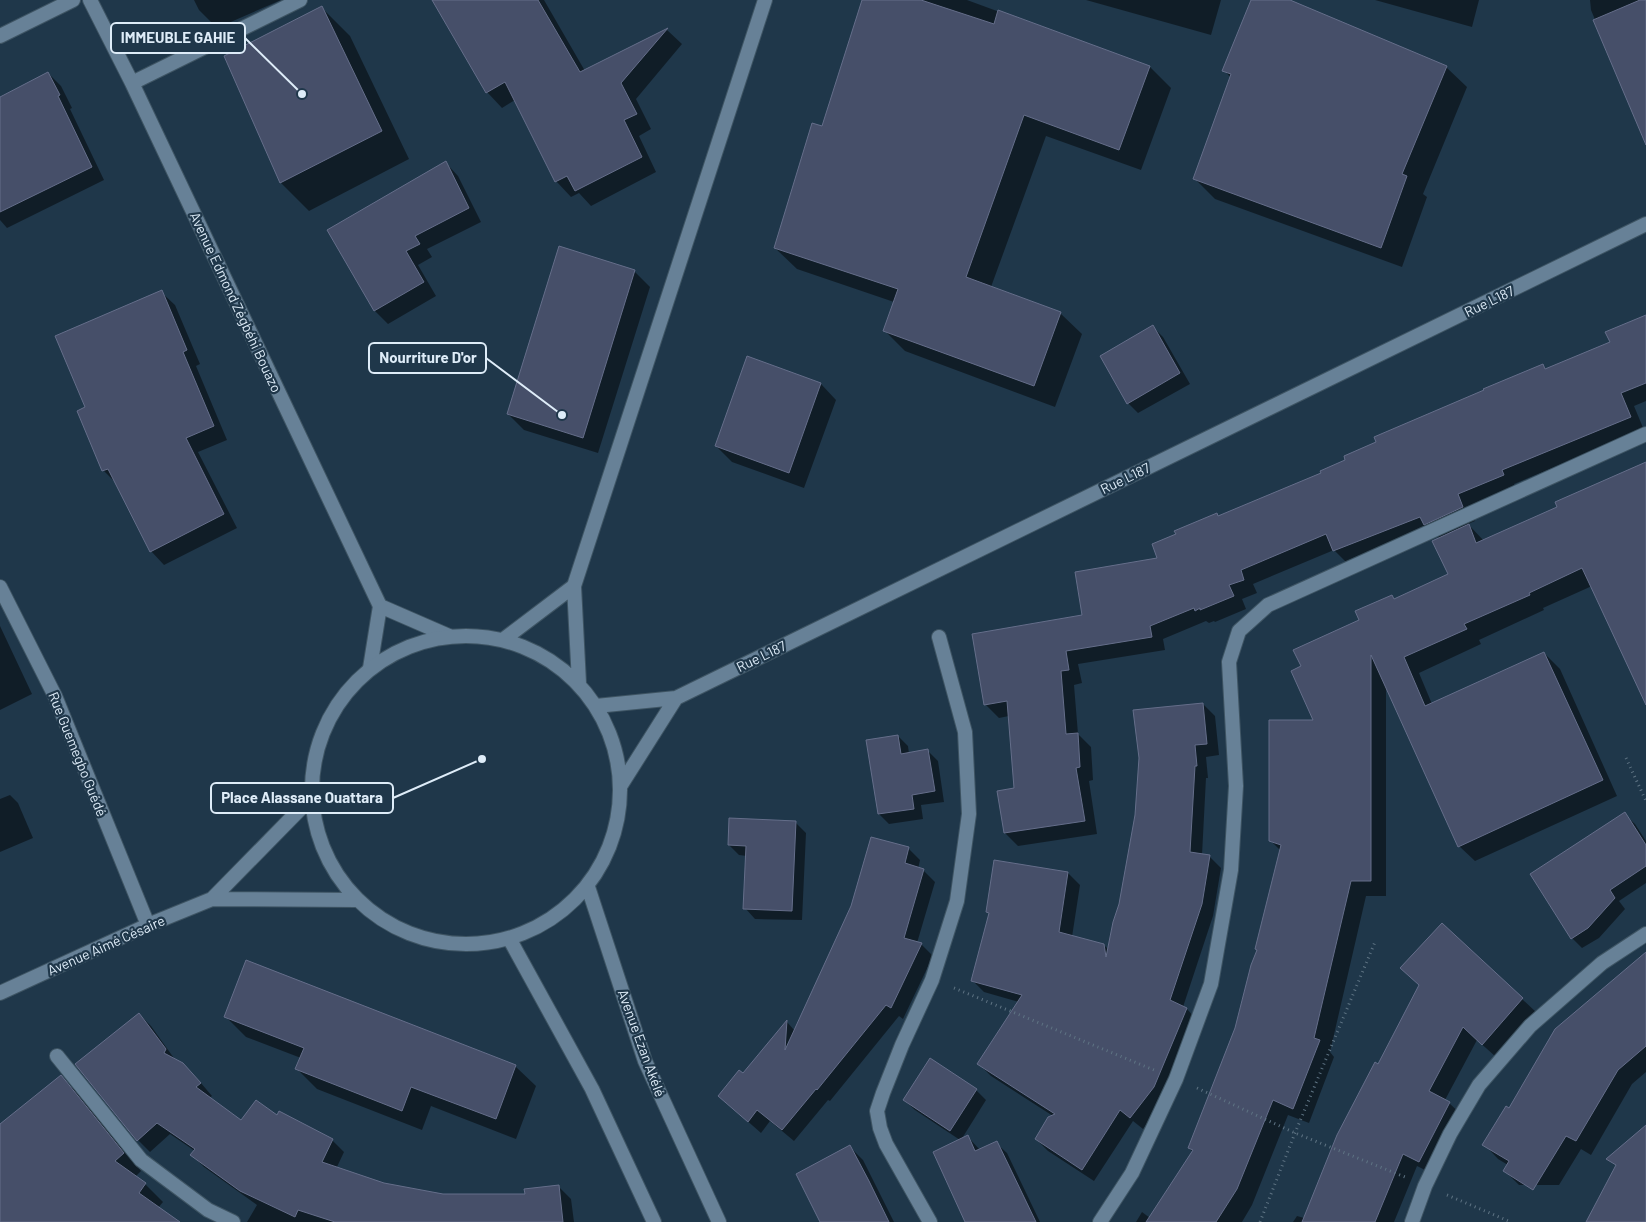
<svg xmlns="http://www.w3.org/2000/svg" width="1646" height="1222" font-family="Barlow,sans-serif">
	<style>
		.shadow { fill: #0007 }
		.building { fill: #464f69; stroke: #656e8a }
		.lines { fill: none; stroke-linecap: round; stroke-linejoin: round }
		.minor-casing { stroke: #3e5463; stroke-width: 16 }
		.tertiary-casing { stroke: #3e5463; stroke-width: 16 }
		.path { stroke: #5f7484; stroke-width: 3; stroke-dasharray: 1 4; stroke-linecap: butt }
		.minor { stroke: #678197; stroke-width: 14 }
		.tertiary { stroke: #678197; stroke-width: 14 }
		.labels { text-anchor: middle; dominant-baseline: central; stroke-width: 4.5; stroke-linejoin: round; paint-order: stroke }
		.street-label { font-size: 14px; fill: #deecf8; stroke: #1f374a }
		.leader { fill: none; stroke: #deecf8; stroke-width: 2 }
		.callout-dot { fill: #deecf8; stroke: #1f374a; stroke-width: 2 }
		.callout { fill: #1f374a; stroke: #deecf8; stroke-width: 2 }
		.callout-label { font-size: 15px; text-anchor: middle; font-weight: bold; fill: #deecf8 }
	</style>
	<rect width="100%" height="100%" fill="#1f374a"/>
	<path class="shadow" d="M194,0H281L217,28L199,10Z
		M434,0H544L585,71L667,30L682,44L636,99L651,129L639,136L656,172L591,206L579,193L571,197L556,181L515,100L502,108L487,92Z
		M863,0H967L1150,67L1171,88L1141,170L1046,136L991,287L1060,313L1082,334L1055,407L905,351L884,330L894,302L797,269L775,248L823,127Z
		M1086,0H1221L1211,35Z
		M1253,0H1287L1446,67L1467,87L1423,194L1427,197L1402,267L1215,199L1195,179L1231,78L1224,70Z
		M1375,0H1479L1472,27Z
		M1590,0H1646V120L1630,104L1591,10Z
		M322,8L350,36L409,159L309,211L281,183L226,57Z
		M48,73L61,86L72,108L70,109L104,180L7,228L0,220V99Z
		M446,163L458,176L481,222L427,249L432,257L418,265L436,296L388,324L375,311L329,230Z
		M634,271L650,287L598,453L524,430L508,414Z
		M161,292L175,305L200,364L196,366L227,440L198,452L237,528L164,565L151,551L117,484L104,471L78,411L86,408Z
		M1646,317V401L1634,406L1644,430L1514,484L1516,488L1470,507L1475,521L1468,524L1484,541L1559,507L1646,463V702L1592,586L1543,608L1544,610L1479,640L1481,644L1419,673L1432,704L1544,653L1560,669L1617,796L1475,861L1459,846L1386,686V896H1366L1330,1052L1334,1057L1309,1123L1288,1115L1252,1205L1242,1222H1136L1142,1212L1150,1218L1193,1152L1189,1148L1236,1029L1258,950L1281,851L1271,841L1315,721L1302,667L1392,596L1395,600L1450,575L1439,538L1432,531L1347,563L1334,550L1253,584L1257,593L1242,599L1246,609L1215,622L1214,621L1209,623L1206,621L1163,639L1165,650L1078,664L1082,683L1074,685L1078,734L1091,747L1093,780L1089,781L1097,834L1018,846L1005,833L1015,790L1009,716L999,718L985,704L1083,616L1217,514L1219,517L1322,474L1543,366L1547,370L1611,343Z
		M1153,327L1163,337L1190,384L1138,413L1128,403Z
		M821,384L836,400L804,488L732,462L716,446Z
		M0,626L32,694L0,710Z
		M1203,704L1215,716L1219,755L1206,757L1208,778H1206L1202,855L1209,856L1221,868L1213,916L1183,1007L1187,1009L1198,1021L1165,1099L1143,1129L1133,1121L1094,1181L1048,1151L1036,1139L1053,1116L991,1076L979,1064L1019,1002L984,992L972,980L990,915L987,912L1068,873L1080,885L1072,937L1104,945L1109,950Z
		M898,736L908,746L909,754L928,751L938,761L944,802L921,805L923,819L889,824L879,814Z
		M10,795L18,803L33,838L0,852V799Z
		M1624,814L1635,824L1646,841V883L1619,901L1625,909L1599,938L1582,948L1572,938Z
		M795,822L806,833L802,920L755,919L745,908L747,856L739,855L729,845Z
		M908,848L920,860L918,869L923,870L935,882L917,943L921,944L933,956L903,1019L899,1016L830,1101L828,1100L794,1141L770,1121L761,1133L719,1096L744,1075L787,1022L795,1031Z
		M1646,954V1072L1632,1084L1591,1155L1581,1149L1559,1185H1519L1505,1171L1508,1165L1498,1159L1484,1144L1509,1110Z
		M1522,999L1536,1012L1496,1057L1477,1040L1445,1100L1449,1103L1463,1116L1433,1174L1417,1166L1394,1222H1293L1297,1216L1304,1218L1378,1066Z
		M139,1014L151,1026L176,1061L195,1076L212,1096L209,1098L241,1121L277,1117L332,1140L344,1152L336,1169L384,1184L442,1195L526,1196L559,1187L571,1199L574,1222H247L257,1205L204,1167L192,1155L195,1151L170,1134L150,1152L138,1140L77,1064Z
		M226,1017L515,1066L536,1086L516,1139L431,1106L422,1130L317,1089L297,1069L301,1058L246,1037Z
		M61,1077L79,1094L141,1171L135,1177L145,1184L163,1202L158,1208L177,1222H0V1126Z
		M976,1090L986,1100L961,1140L968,1137L980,1150L996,1143L1007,1153L1040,1222H972L960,1140L915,1110L904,1100Z
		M850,1147L863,1160L894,1222H826Z"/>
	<path class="building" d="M432,0H538L580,72L668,28L621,83L637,114L624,120L642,157L575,191L567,176L555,182L505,82L486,93Z
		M862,0H921L994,24L998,10L1150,66L1119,150L1024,115L966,277L1061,312L1034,386L883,331L898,289L774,248L812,123L822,126Z
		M1251,0H1290L1447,66L1402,174L1407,176L1381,248L1193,179L1231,74L1222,71Z
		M1640,0H1646V145L1593,20Z
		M322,6L382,131L280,183L224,56Z
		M48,72L60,95L58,96L92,167L0,212V97Z
		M446,161L469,208L415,236L420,244L406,251L424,282L374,311L327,230Z
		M559,246L635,270L583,438L507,414Z
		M162,290L187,350L183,352L214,426L186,438L224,514L150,552L108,469L102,471L77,411L85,407L55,336Z
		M1646,315V383L1621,393L1631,417L1502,470L1504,475L1458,494L1463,507L1424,525L1420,517L1333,551L1326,534L1241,570L1244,580L1229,585L1234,596L1200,610V608L1195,611L1194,608L1150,626L1152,637L1066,651L1069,670L1061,671L1066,734L1078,733L1080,767L1076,768L1085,821L1004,833L997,791L1014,788L1007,701L984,705L972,634L1082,615L1075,572L1157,558L1152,544L1176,534L1174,531L1217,513L1218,516L1321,473L1320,471L1345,460L1344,456L1376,442L1374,437L1484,390L1483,389L1543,364L1545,369L1610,342L1605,332Z
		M1153,325L1180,373L1127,404L1100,356Z
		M747,356L821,383L789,473L715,446Z
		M1646,462V705L1582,568L1529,593L1530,595L1464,624L1467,629L1404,657L1425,706L1544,652L1603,780L1458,847L1371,655V881H1351L1314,1038L1320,1040L1293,1109L1273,1100L1237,1189L1216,1222H1146L1193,1150L1188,1148L1235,1028L1251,965L1257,950L1255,949L1281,845L1269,841V720H1313L1291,671L1301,666L1293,650L1359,620L1355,611L1392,595L1394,599L1448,574L1432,541L1469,524L1476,543L1557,507L1555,502Z
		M1203,703L1207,744L1195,745L1197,766H1195L1190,852L1210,855L1202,904L1170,1000L1187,1008L1154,1087L1130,1118L1120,1110L1082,1170L1035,1139L1048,1117L1055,1114L977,1064L1022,995L971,981L989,913L986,912L994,860L1068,872L1059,932L1104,944L1106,957L1113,922L1119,904L1135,815L1139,758L1133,710Z
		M898,735L901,754L928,749L935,791L912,795L914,809L878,814L866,740Z
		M1625,812L1646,845V866L1610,890L1615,898L1588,928L1571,939L1530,874Z
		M729,818L796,821L792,911L743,909L746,846L728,845Z
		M871,837L909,847L905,863L924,869L904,938L922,943L891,1008L886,1005L817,1090L816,1089L782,1130L757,1110L748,1122L718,1096L739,1070L743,1073L787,1020L785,1050L851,906Z
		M1442,923L1523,998L1482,1045L1463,1027L1429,1091L1450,1102L1419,1162L1403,1154L1375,1222H1302L1337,1135L1375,1062L1378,1064L1419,985L1400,968Z
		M1646,952V1046L1618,1070L1576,1141L1566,1136L1533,1190L1503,1171L1509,1161L1482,1145L1506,1106L1509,1108L1555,1029Z
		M246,960L516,1065L496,1119L411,1087L402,1111L295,1069L304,1048L224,1017Z
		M139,1013L166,1049L164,1053L183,1063L201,1083L196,1087L241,1120L256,1100L277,1115L279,1111L333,1139L322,1162L384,1183L443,1194H525L524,1189L559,1185L563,1222H335L298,1210L295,1217L240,1191L190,1155L195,1149L157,1123L137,1141L75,1064Z
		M930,1058L977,1089L950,1131L903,1100Z
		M61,1075L124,1153L115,1161L146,1183L139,1193L180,1222H0V1124Z
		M1646,1125V1222H1586L1616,1165L1606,1159Z
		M968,1135L975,1151L997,1141L1036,1222H965L933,1152Z
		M850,1145L869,1181L889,1222H820L796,1174Z"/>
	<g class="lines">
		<g class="minor-casing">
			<path id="minor" d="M90,0L132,83L380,606L370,668
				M0,36L73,0
				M132,83L300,0
				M0,587L55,696L148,925
				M380,606L449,636
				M57,1056L141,1160L208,1210L233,1222
				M930,1222L886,1144L880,1128L877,1111L883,1093L902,1045L932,980L957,901L969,814L965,732L939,637
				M1100,1222L1132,1173L1176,1079L1211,984L1231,870L1236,786L1229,662L1239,631L1268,605L1646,434
				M1412,1222L1425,1186L1450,1134L1479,1085L1530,1026L1602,963L1646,934"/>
		</g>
		<g class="tertiary-casing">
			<path id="tertiary" d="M312 790a154 154 0 1 1 308 0a154 154 0 1 1-308 0Z
				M504,639L574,586
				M579,683L574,586L765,0
				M596,706L676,698L1646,224
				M621,785L676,698
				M588,887L645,1061L719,1222
				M212,899L312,797
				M509,938L592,1089L654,1222
				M0,993L148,925L212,899L356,900"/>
		</g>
		<path class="path" d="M1626,758L1646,801
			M954,988L1154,1070
			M1197,1088L1295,1133L1405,1177
			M1447,1195L1511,1222
			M1260,1222L1295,1133L1375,942"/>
		<use href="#minor" class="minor"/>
		<use href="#tertiary" class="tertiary"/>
	</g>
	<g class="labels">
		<g class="street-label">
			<text transform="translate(1489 301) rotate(-26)">Rue L187</text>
			<text transform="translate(236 302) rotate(65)">Avenue Edmond Zégbéhi Bouazo</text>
			<text transform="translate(1125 478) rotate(-26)">Rue L187</text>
			<text transform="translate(761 656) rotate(-26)">Rue L187</text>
			<text transform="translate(78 754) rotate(68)">Rue Guemegbo Guédé</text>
			<text transform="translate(106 945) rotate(-24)">Avenue Aimé Césaire</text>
			<text transform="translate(642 1043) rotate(70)">Avenue Ezan Akélé</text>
		</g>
	</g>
	<path class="leader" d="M302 94L245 38M562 415L486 358M482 759L393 798"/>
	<g class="callout-dot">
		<circle cx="302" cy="94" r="5"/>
		<circle cx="562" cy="415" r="5"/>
		<circle cx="482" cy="759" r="5"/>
	</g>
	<g class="callout">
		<rect x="111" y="23" width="134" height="30" rx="5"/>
		<rect x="369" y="343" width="117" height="30" rx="5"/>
		<rect x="211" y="783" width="182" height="30" rx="5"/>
	</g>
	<g class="callout-label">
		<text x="178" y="43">IMMEUBLE GAHIE</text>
		<text x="428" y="363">Nourriture D'or</text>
		<text x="302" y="803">Place Alassane Ouattara</text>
	</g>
</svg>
